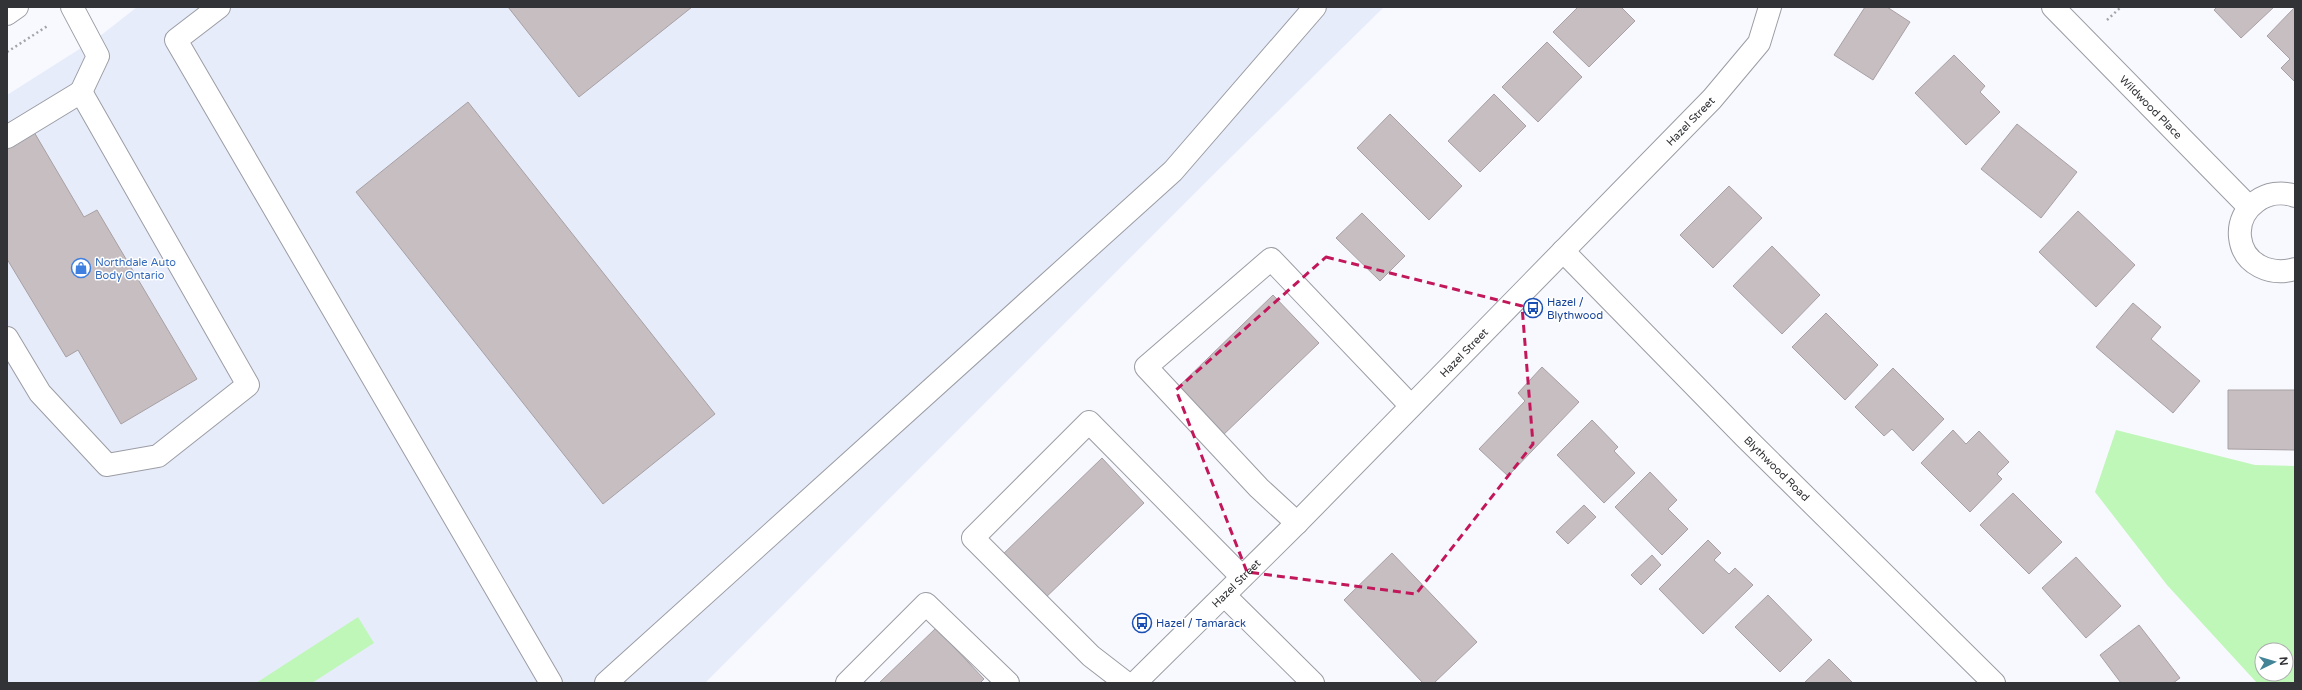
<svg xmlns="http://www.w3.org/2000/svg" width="2302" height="690" font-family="'Varela Round',sans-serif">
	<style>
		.built { fill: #e7ecfb }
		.green { fill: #bff7b8; fill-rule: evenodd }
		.building { fill: #c6bec1; stroke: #a8a0a3 }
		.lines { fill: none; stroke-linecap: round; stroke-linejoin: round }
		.minor-casing { stroke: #9b9da4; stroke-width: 24 }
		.path { stroke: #a4a5a9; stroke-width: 2.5; stroke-dasharray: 2 3; stroke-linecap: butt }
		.minor { stroke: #fff; stroke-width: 22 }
		.marked { fill: none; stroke: #c2185b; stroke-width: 3; stroke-dasharray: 8 5; stroke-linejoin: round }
		.labels { text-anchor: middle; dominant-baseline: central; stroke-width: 3; stroke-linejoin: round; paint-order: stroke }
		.street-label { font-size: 11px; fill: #323336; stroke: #fff }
		.shop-label { font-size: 11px; fill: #366cbe; stroke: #fff; text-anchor: start }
		.transit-label { font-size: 11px; fill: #164399; stroke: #fff; text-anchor: start }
	</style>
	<rect width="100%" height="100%" fill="#f8f9fe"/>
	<path class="built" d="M137,7H1384L1218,170L705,683H7V95L100,36Z"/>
	<path class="green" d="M2116,430L2255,465L2295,466V683H2257L2167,585L2095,492ZM2262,650H2286V674H2262Z
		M358,617L374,643L312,683H256Z"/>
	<path class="building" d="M508,7H692L579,97Z
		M1578,7H1621L1635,21L1589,67L1553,32Z
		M1865,7H1887L1910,22L1873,80L1834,55Z
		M2217,7H2274L2241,38L2214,10Z
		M2295,7V82L2281,68L2290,59L2267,36Z
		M1547,42L1582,77L1538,122L1502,87Z
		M1954,55L1985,86L1980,92L2000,112L1966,145L1915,93Z
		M1494,94L1526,126L1480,172L1448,141Z
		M468,102L715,414L603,504L356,192Z
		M1390,114L1462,186L1429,220L1357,148Z
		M2017,124L2077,172L2041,218L1981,169Z
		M34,132L84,217L97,210L197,379L121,424L78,350L66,357L7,259V148Z
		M1729,186L1762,218L1713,268L1680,235Z
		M2078,211L2135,265L2096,307L2039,252Z
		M1362,213L1405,256L1380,281L1336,238Z
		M1772,246L1820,295L1782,334L1733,286Z
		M1273,295L1319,343L1220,438L1174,391Z
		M2133,303L2161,327L2151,339L2200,381L2173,413L2096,347Z
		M1826,313L1878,365L1845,400L1792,347Z
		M1542,367L1579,402L1508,476L1479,449L1525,401L1518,393Z
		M1893,368L1944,419L1913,451L1892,429L1884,436L1855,407Z
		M2228,390H2295V450L2228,449Z
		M1592,420L1618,447L1614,451L1635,473L1604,503L1557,455Z
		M1953,430L1966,444L1979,431L2009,462L1997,474L2002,479L1970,512L1921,463Z
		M1102,458L1144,503L1041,602L999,558Z
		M1650,472L1677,500L1668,509L1688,529L1662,555L1615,507Z
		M2013,493L2062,542L2029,574L1980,525Z
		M1584,505L1596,517L1568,544L1556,532Z
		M1708,540L1721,553L1714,560L1729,574L1735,568L1753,585L1703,634L1659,589Z
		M1392,553L1477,642L1434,683H1423L1344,600Z
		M1652,555L1661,565L1641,585L1631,575Z
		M2076,557L2121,606L2086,638L2042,588Z
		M1768,595L1812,640L1780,672L1735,627Z
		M2139,625L2180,678L2173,683H2121L2100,655Z
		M936,628L984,679L980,683H879Z
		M1829,659L1853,683H1804Z"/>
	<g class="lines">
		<g class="minor-casing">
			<g id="minor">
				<path d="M72,7L98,56L81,92"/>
				<path d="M219,7L176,40L551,683"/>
				<path id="s1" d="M2053,7L2249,207"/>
				<path d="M7,14L17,7"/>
				<path d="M7,137L81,92L248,385L158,456L107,465L40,393L7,338"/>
				<path d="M2295,196C2268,186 2237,207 2240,237C2243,265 2271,276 2295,269"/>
				<path id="s2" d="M1563,251L1745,437L1994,683"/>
				<path d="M1297,523L1259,488L1146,367L1271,259L1411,406"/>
				<path d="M1225,596L1313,683"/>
				<path d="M606,683L1173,171L1315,7"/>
				<path d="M847,683L926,604L1008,683"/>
				<path d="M1126,683L1091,656L973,538L1089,422L1242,577"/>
				<path id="s3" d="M1135,683L1297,523L1712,99L1759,43L1770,7"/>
			</g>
		</g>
		<path class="path" d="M2107,20L2121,7
			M7,52L49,25"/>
		<use href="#minor" class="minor"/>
	</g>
	<path class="marked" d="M1326,257L1522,306L1533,444L1416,594L1247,572L1176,390Z"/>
	<defs>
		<g id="shop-ring" transform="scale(1)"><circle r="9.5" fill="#fff" stroke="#3f7fe0" stroke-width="1.5"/><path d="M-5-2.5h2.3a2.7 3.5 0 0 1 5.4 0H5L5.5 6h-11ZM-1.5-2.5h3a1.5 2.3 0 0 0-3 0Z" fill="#3f7fe0"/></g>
		<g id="bus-ring" transform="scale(1)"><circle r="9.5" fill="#fff" stroke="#1a4fb4" stroke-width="1.5"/><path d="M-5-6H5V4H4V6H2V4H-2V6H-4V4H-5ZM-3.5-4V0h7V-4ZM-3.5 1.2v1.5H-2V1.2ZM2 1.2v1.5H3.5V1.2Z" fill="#1a4fb4"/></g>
	</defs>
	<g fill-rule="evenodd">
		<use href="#shop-ring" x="81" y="268"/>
		<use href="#bus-ring" x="1533" y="308"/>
		<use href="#bus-ring" x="1142" y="623"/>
	</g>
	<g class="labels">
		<g class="street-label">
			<text stroke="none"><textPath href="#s1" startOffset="140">Wildwood Place</textPath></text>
			<text stroke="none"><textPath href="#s3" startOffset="790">Hazel Street</textPath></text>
			<text stroke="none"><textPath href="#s3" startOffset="466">Hazel Street</textPath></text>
			<text stroke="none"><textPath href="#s2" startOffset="305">Blythwood Road</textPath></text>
			<text stroke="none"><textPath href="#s3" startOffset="142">Hazel Street</textPath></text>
		</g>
		<g class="shop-label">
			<text x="95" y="262">Northdale Auto<tspan x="95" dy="13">Body Ontario</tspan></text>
		</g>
		<g class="transit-label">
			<text x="1547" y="302">Hazel /<tspan x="1547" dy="13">Blythwood</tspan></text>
			<text x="1156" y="623">Hazel / Tamarack</text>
		</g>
	</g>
	<rect width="2302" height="690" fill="none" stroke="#323336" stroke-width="16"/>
	<g transform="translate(2274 662) rotate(85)"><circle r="19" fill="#ffffff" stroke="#adadaf"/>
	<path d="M0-3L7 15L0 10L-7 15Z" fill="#438597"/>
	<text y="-6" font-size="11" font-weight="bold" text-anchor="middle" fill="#323336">N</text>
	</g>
</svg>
